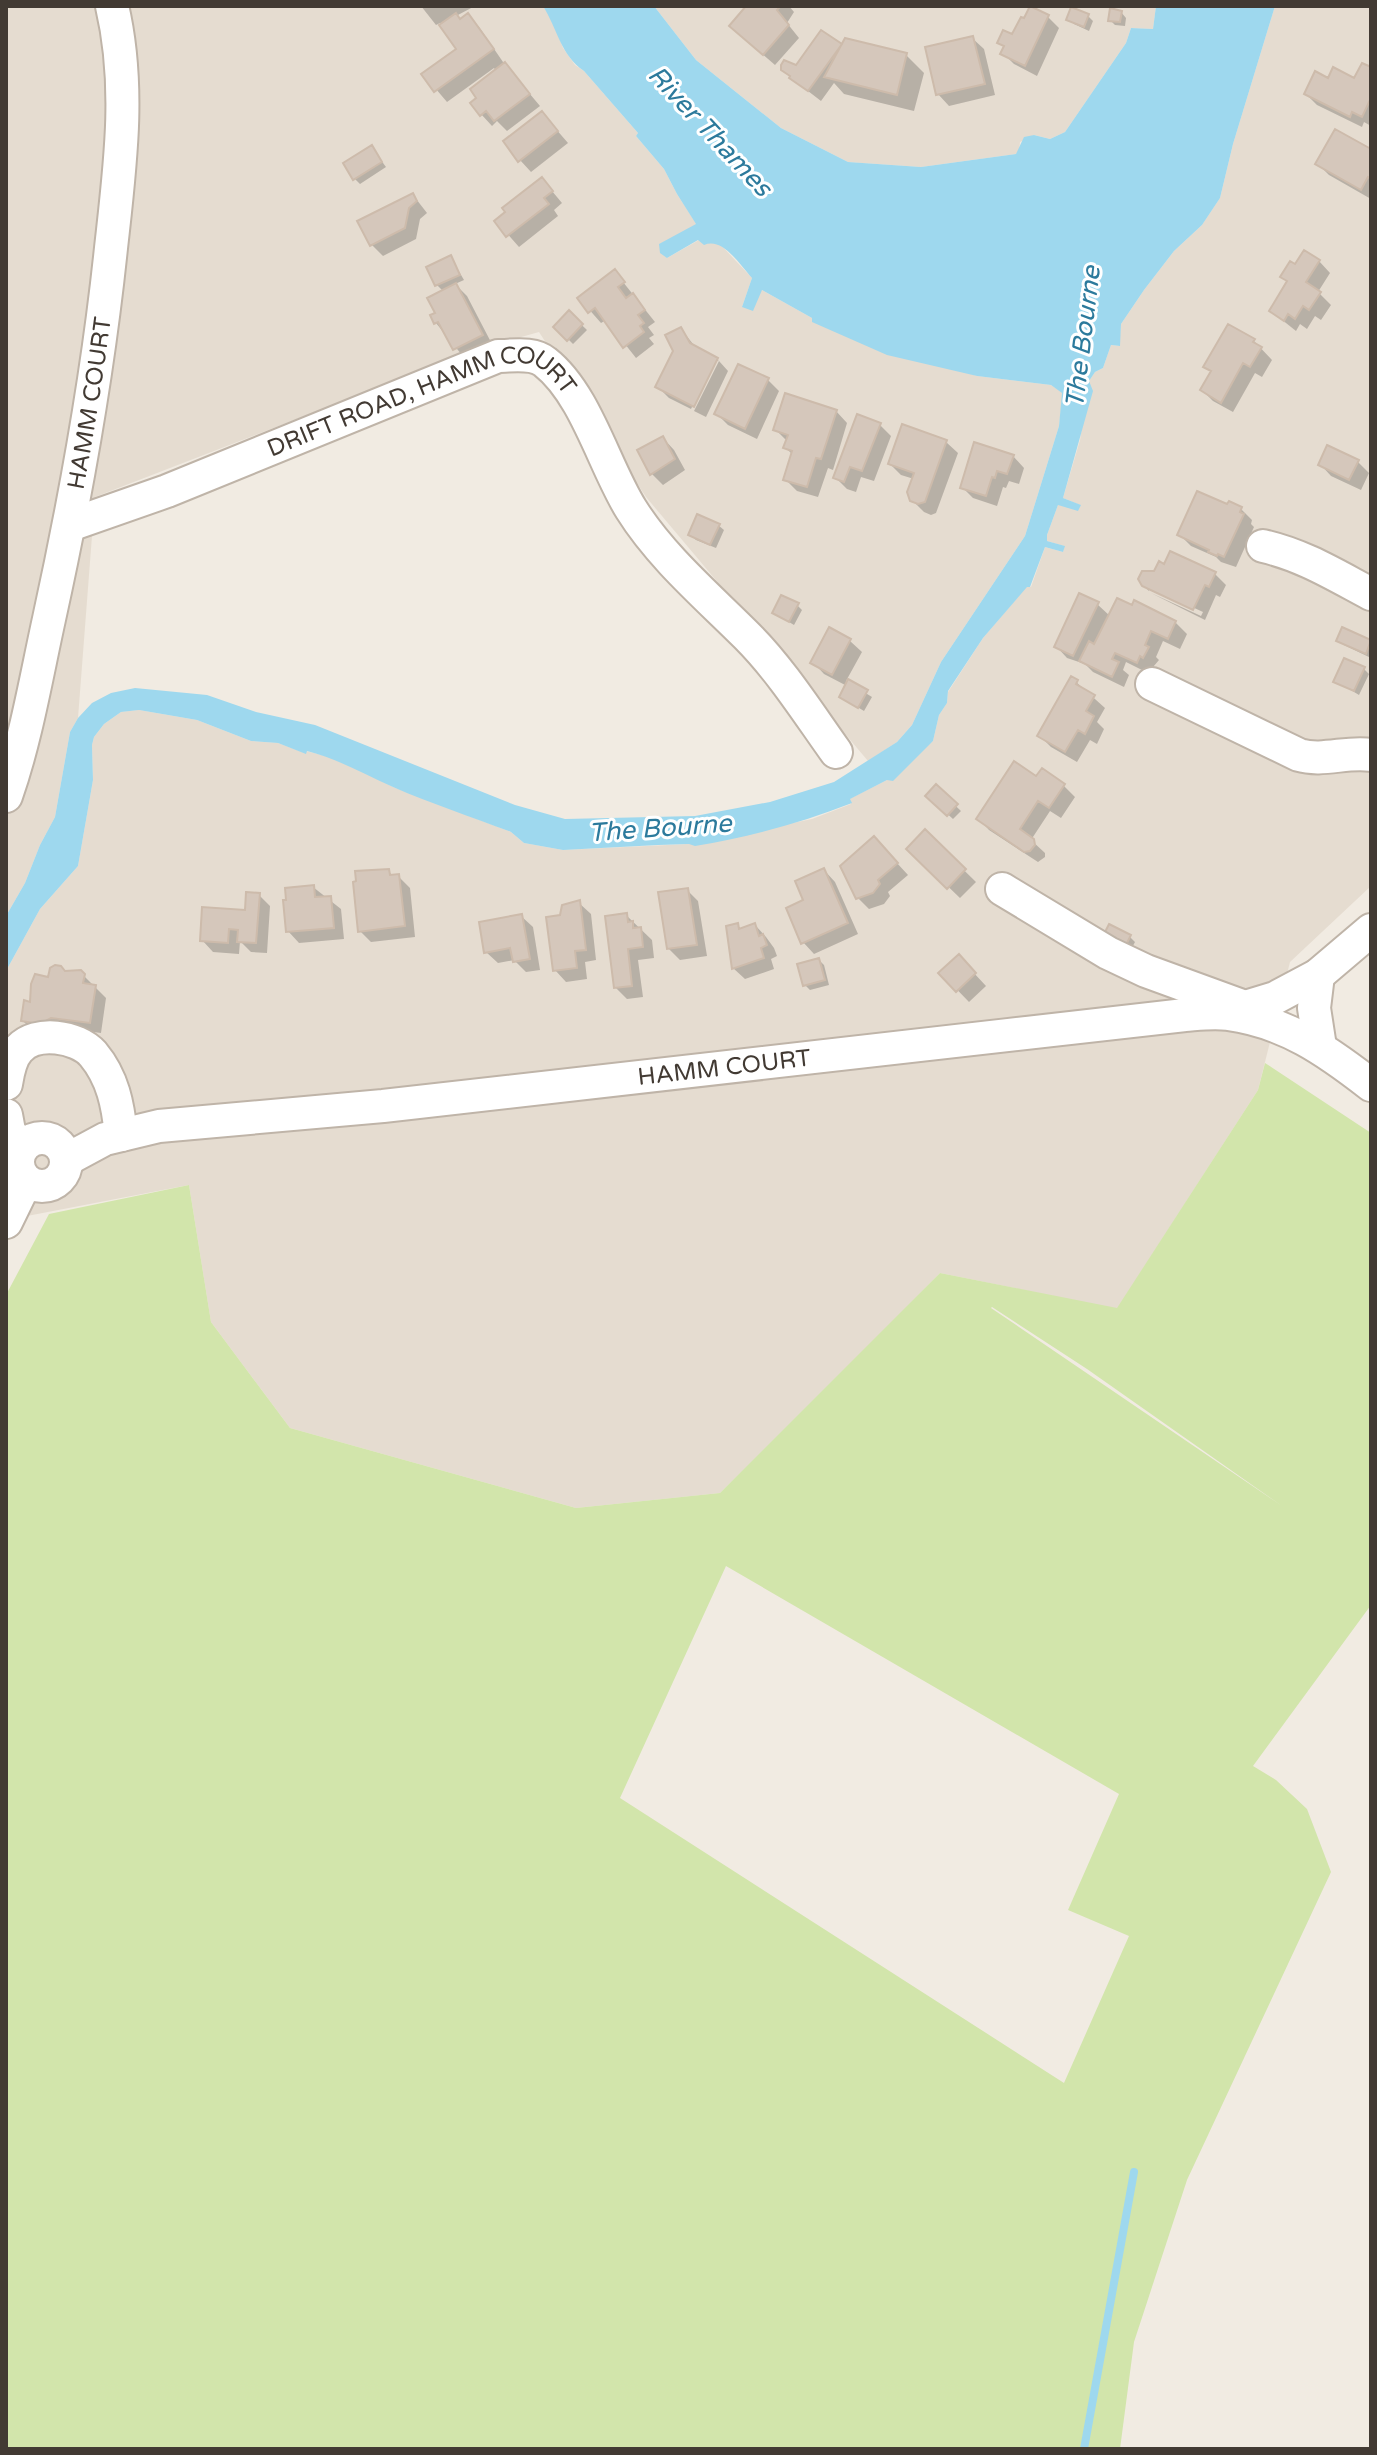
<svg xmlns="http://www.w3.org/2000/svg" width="1377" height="2455" font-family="'Varela Round',sans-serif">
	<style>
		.residential { fill: #e5dcd0 }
		.green { fill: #d2e5ab; fill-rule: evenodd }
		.water { fill: #9ed8ee }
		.shadow { fill: #0003 }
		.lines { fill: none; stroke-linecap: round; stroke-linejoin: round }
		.stream { stroke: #9ed8ee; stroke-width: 8 }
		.building { fill: #d5c7bb; stroke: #cdbbab; stroke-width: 2 }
		.minor-casing { stroke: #bfb4a8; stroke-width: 36 }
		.minor { stroke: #fff; stroke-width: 32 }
		.labels { text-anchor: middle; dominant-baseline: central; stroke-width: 6; stroke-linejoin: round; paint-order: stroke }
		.street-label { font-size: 24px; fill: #423a33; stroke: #fff }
		.water-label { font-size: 26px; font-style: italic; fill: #2c7a9c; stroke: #fff }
	</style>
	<rect width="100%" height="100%" fill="#f1ebe2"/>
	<path class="residential" d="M6,6H543L553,21L563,48L575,65L584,71L638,133L636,136L664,169L677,194L697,225L660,244L667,258L699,240L719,243L752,278L742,307L762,290L812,318L977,376L1051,385L1063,393L1059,426L1025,536L941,662L912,725L897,742L868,761L646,497L539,332L475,350L95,497L78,718L70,732L55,817L40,845L25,883L6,916Z
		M654,6H1156L1153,29L1131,28L1126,43L1065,132L1050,139L1034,135L1020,142L1019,152L1016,154L921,167L848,162L781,128L696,60Z
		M1275,6H1371V886L1290,962L1258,1090L1117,1309L940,1273L821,1395L720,1493L576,1508L290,1428L211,1322L189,1185L6,1220V971L40,909L78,866L93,780L92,745L94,737L104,724L121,712L139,710L197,720L251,741L278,743L305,753L306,751L326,756L349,764L393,787L511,832L524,843L563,850L689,844L812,819L851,804L849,799L887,780L933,741L939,715L947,703L948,692L983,638L1027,586L1031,587L1045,547L1063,552L1064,546L1047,541V535L1058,505H1080L1063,498L1080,440L1089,381L1095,372L1103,368L1111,345L1119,346L1121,324L1144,290L1174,251L1202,225L1220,198L1233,144Z"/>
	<path class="green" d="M1265,1063L1371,1133V1605L1253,1766L1276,1780L1307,1809L1331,1872L1187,2180L1134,2342L1120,2449H6V1295L49,1214L189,1185L211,1322L290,1428L576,1508L720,1493L940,1273L1117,1308L1258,1090ZM992,1307L1087,1369L1282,1506L991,1308ZM726,1566L1119,1794L1068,1910L1129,1936L1064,2083L620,1798Z"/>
	<path class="water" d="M543,6H654L696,60L781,128L848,162L921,167L1016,154L1024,137L1034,135L1050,139L1065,132L1126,43L1131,28L1153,29L1156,6H1275L1233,144L1220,198L1202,225L1174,251L1144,290L1121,324L1120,346L1111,345L1103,368L1095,372L1089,381L1093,391L1063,498L1081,505L1078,511L1058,505L1047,535V541L1065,546L1063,552L1045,547L1030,587H1027L983,638L948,691L947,703L939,715L933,741L893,781L887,780L850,799L852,803C801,823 749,837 695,846L689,844L658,845L563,850L524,843L511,832C472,817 432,804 393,787C364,774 338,759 307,751L306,754L278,743L251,741L197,720L139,710L121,712L104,724L94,737L92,745L93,780L78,866L40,909L6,971V916L25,883L40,845L55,817L70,732L78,718L92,703L111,693L135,688L207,695L256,712L315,725L515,805L565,819L695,816L770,802L834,782L897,742L912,725L941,662L1025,536L1059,426L1062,393L1051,385L977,376L887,355L812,322V318L762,290L753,311L742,307L752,278C740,265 723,237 704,245L698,240L667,258L660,253L659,244L696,224L677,194L664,169L636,136L638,133L584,71C561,56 557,28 543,6Z"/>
	<path class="shadow" d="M421,6H475L456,16L461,21L468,16L479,27L503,62L540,106L507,131L497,121L492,126L481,114L496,71L494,68L447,102L424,75L459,49L440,23L436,25Z
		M749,6H789L794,12L787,23L799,38L775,65L743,37Z
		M1121,12L1126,18L1125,26L1115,25L1110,20Z
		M1088,16L1093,21L1089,31L1074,24L1069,19Z
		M1048,17L1059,28L1037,76L1014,64L1003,53L1005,48L999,43L1013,37L1025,21Z
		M821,32L843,47L906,55L924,73L914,111L844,94L834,83L821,101L795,81L783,70L797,67Z
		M972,38L984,49L995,95L949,106L938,94Z
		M1371,70V126L1364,122L1362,127L1317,105L1306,94L1329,81L1355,80Z
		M542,113L568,143L531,172L520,160Z
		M372,148L386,167L360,184L355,179Z
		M1371,151V199L1329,175L1318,164Z
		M542,179L562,203L554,210L558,216L519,247L497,222Z
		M413,195L427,213L420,219L416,239L383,256L372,245Z
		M451,258L464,280L455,284L467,296L493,346L466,360L436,323L443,291L437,285L429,268Z
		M1319,261L1330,273L1318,292L1331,305L1321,320L1315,316L1307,329L1300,324L1296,331L1271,311L1289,283L1282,276L1296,267Z
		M615,272L655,322L648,327L654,335L649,338L654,344L636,358L606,320L601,323L579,298Z
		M569,313L587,330L573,344L556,327Z
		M681,329L697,349L719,361H715L691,409L669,398L658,387L676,351Z
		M1254,341L1272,360L1262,377L1255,373L1233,412L1213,401L1202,390L1212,373L1206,367Z
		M719,361L728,371L706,417L694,411Z
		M768,380L779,391L757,439L728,425L717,414Z
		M836,411L847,423L833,470L828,468L818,497L797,491L785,479L793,455L786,448L788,442L776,430Z
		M879,424L891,436L874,481L861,477L856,492L847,489L835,477Z
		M663,438L674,450L685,470L663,485L652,474L640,451Z
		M946,442L958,453L936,513L931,515L924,512L912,500L914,479L901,475L890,464Z
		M1013,456L1024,468L1019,484L1009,481L1006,488L1003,487L997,506L973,498L962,487Z
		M1358,462L1369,473L1361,490L1331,476L1320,464Z
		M1227,507L1241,509L1252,520L1251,524L1254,527L1236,567L1221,562L1216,557L1191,546L1180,535Z
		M718,525L724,530L716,548L696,540L691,535Z
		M1214,573L1226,585L1220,597L1216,595L1205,620L1151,593L1201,616L1203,612L1149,587V591L1143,585Z
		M1097,604L1110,616L1175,622L1187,634L1180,649L1163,641L1156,657L1159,660L1148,673L1126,662L1123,670L1129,675L1124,687L1093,672L1085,664L1067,658L1056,646Z
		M797,605L802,610L794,625L774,613Z
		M1343,629L1371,642V658L1344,645L1339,640Z
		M830,630L850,641L862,652L846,681L872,697L864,711L841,697L847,686L824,674L813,662Z
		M1364,669L1369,674L1359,695L1336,681Z
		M1076,682L1105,708L1097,722L1104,729L1097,744L1090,740L1077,762L1051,747L1040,736Z
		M1037,779L1064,786L1075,797L1061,818L1050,811L1031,840L1045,853V857L1038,862L989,830L978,818Z
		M936,787L961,811L953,819L928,796Z
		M925,832L976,882L960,898L909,849Z
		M885,850L908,875L888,892L890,896L884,904L869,909L858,898Z
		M824,870L835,882L858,934L814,954L803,942L806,901Z
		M388,871L394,877L398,876L410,888L415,937L371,942L360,931Z
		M313,887L341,909L344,939L299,943L288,931Z
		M687,890L698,901L707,956L680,960L669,949Z
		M259,895L270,906L267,953L251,952L240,941L239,954L213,952L202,940L247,912Z
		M579,903L591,914L596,960L585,962L587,979L566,982L555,970L562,917Z
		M521,916L533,927L540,970L526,972L514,960L498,963L486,952Z
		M627,916L652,940L654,958L638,960L643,997L627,999L615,987Z
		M737,925L742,930L755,925L766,937L774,948L777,956L771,959L774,969L745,979L733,968Z
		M1130,937L1135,942L1126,959L1101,944Z
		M959,957L986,986L969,1002L941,973Z
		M819,960L824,965L829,985L810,990L805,985Z
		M80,972L106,998L101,1033L64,1028L34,1032L23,1021L32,1004L65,973Z"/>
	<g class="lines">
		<path class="stream" d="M1084,2449L1134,2172"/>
	</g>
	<path class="building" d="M746,6H781L777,10L789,25L763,55L729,26Z
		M1030,6L1049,15L1025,66L1000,54L1004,46L997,43L1003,30L1012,34L1021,17L1024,18Z
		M1071,7L1089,14L1084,27L1066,20Z
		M1110,8L1122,11L1120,22L1108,21Z
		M456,13L460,19L468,13L494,49L434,92L421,74L456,49L439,25Z
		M821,30L842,44L808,91L789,78L790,76L781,70V65L784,60L796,65Z
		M973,36L985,84L936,95L925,47Z
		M845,38L907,53L897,95L824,77Z
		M505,62L530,94L494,121L486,111L480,116L470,103L476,98L470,89Z
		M1362,63L1371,67V98L1362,117L1352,112L1350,117L1304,94L1315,71L1328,78L1333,67L1354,78Z
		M542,111L558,131L518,162L503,141Z
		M1335,129L1371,149V179L1368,177L1361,190L1315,164Z
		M372,145L382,162L353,180L343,163Z
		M542,177L553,191L544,198L549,204L506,237L494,221L505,212L502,208Z
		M413,193L417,201L409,208L405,228L370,246L357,221Z
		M1304,250L1320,260L1306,282L1321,292L1309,310L1303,306L1295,319L1288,314L1284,321L1269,311L1287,281L1280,277L1290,261L1295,264Z
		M451,255L460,275L435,286L426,267Z
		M615,269L625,282L618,287L626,298L633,293L645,310L638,315L644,323L640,326L644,332L623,348L595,308L588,313L577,298Z
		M456,283L483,335L453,350L438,322L434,324L430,315L435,313L427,298Z
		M569,310L583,324L567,341L553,327Z
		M1228,324L1255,339L1253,342L1262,347L1250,367L1243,363L1221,403L1200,390L1211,371L1203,367Z
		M681,327L690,343L718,358L694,407L655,387L673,351L665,335Z
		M738,364L769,378L745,429L714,414Z
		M785,393L837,410L821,459L816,458L807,487L783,480L792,451L783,448L788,435L773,430Z
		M857,414L881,423L862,471L850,467L844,482L833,478Z
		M902,424L947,440L925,502L918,504L910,501L907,492L914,473L888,464Z
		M663,436L675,459L650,475L637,450Z
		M974,442L1014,455L1007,474L997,471L995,478L992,477L986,496L960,488Z
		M1327,445L1359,460L1349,480L1318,465Z
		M1197,491L1227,504L1229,501L1242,507L1240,512L1244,514L1224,557L1218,554L1217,556L1208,552L1209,550L1177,535Z
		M697,514L720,524L710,545L688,535Z
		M1170,551L1216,572L1209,587L1205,585L1193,610L1142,586L1138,579L1142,571H1154L1159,561L1164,564Z
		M1079,593L1099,602L1073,656L1054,647Z
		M781,595L799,603L789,622L772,613Z
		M1117,598L1132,605L1134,600L1176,621L1168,639L1151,631L1145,645L1149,647L1143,658L1140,656L1137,663L1115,653L1112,659L1119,662L1112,677L1079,661L1089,641L1094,644Z
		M829,627L851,639L832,675L810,663Z
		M1342,627L1371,640L1366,654L1336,641Z
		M1344,658L1365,667L1354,691L1333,682Z
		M1071,676L1078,680L1076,684L1095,695L1086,711L1094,716L1085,734L1078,730L1065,752L1037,736Z
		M848,679L868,690L858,708L839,697Z
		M1014,761L1036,776L1042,768L1065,784L1049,808L1038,801L1020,829L1034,839L1035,845L1030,851L1024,852L976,819Z
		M936,784L958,804L947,816L925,796Z
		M925,829L966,869L947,889L906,849Z
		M874,836L898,863L878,880L880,884L873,893L856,899L840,866Z
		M824,868L848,923L801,944L786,908L803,900L795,881Z
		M389,869L390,875L399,874L405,926L358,932L353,882L356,881L355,871Z
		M314,885L315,897L331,896L334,928L286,932L283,900H286L285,888Z
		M688,888L697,945L667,949L658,892Z
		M246,892L260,893L256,943L237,942L238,930L229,929L228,943L200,941L202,907L245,910Z
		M580,900L586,950L575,951L577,968L553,971L546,917L560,915L562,905Z
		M627,913L628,922L633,921V928L641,927L643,947L628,949L632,986L614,988L605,916Z
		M522,914L530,959L513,962L510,948L484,953L479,922Z
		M738,923L739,929L755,923L759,936L763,934L767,945L761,948L764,958L732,969L726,926Z
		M1109,924L1131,935L1121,955L1099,944Z
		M959,954L976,973L956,992L938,973Z
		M819,958L825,980L803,986L797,964Z
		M55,965L61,966L65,971L81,970L85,974L83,983L96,985L90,1023L51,1018L40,1024L21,1021L24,1000L30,1002L31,984L35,974L48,977L50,968Z"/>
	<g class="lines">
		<g class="minor-casing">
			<g id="minor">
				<path id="s1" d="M70,525L167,491L498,356C513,356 533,352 545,362C586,394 604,466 631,509C661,557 707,596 747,636C781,670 808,713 836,752"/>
				<path d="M1263,546C1303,555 1335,575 1371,594"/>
				<path d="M1152,684L1299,755C1323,762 1347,751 1371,755"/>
				<path id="s2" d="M6,796C26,739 36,678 49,619C76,496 98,373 111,248C120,167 131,86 112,6"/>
				<path d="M1002,889L1108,953L1146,971L1242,1006"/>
				<path d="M1318,975L1314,1008L1320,1047"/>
				<path d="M1229,1012L1275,998L1318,975L1371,930"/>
				<path d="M6,1084C8,1072 10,1058 19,1049C36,1030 77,1036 93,1054C113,1078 118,1105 121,1135"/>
				<path d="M6,1115L9,1131L21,1148"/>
				<circle cx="42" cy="1162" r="24"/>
				<path id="s3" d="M66,1160L105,1139L159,1126L383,1106L1185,1015C1199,1014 1214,1012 1228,1014C1286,1022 1326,1050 1371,1085"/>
				<path d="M6,1222L26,1181"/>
			</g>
		</g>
		<use href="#minor" class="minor"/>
	</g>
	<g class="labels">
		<g class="street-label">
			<text stroke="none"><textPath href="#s2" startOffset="402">HAMM COURT</textPath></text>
			<text stroke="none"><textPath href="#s1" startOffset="380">DRIFT ROAD, HAMM COURT</textPath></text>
			<text stroke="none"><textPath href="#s3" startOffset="668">HAMM COURT</textPath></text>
		</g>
		<g class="water-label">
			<text transform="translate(710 131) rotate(47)">River Thames</text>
			<text transform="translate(1083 337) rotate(-83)">The Bourne</text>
			<text transform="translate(660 828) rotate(-4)">The Bourne</text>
		</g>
	</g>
	<rect width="1377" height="2455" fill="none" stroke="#423a33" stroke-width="16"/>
</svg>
